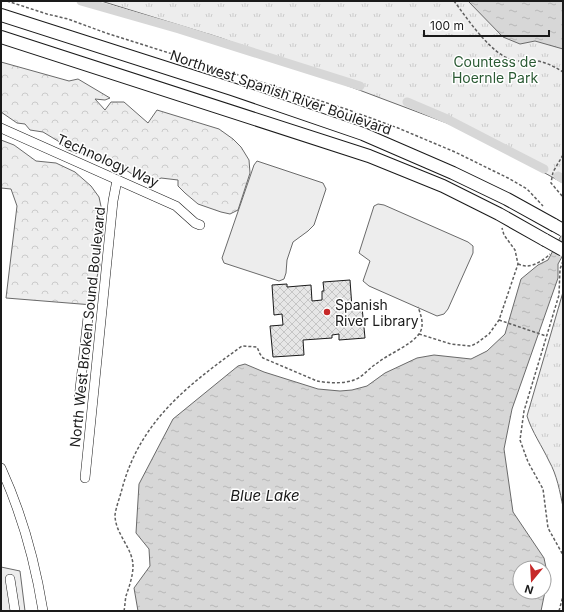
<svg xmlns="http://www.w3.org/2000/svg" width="564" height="612" font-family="Inter,sans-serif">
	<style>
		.forest { fill: url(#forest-crowns); stroke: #6a6a6a }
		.park { fill: url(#park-tufts); stroke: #6a6a6a }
		.built { fill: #ededed; stroke: #6a6a6a }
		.water { fill: url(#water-ripples); stroke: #6a6a6a; fill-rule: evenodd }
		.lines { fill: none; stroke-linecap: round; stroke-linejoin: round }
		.canal { stroke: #d7d7d7; stroke-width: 9 }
		.building { fill: url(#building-cross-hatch); stroke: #1a1a1a }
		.minor-casing { stroke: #1a1a1a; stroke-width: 10 }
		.major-casing { stroke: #1a1a1a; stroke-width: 14 }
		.path { stroke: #5f5f5f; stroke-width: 1.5; stroke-dasharray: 3 2; stroke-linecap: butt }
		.minor { stroke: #fff; stroke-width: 9 }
		.major { stroke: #fff; stroke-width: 12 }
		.major-bridge-casing { stroke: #1a1a1a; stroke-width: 14; stroke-linecap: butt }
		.major-bridge { stroke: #fff; stroke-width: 12 }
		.poi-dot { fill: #c62828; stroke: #fff; stroke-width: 1.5 }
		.labels { text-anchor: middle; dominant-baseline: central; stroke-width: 3; stroke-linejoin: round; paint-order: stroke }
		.park-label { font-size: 14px; fill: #2b5a34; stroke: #fff }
		.street-label { font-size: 14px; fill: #1a1a1a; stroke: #fff }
		.poi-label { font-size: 14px; fill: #1a1a1a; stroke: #fff; text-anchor: start }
		.water-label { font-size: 15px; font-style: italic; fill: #1a1a1a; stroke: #fff }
	</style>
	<defs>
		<pattern id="forest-crowns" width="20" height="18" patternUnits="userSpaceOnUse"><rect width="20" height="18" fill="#ededed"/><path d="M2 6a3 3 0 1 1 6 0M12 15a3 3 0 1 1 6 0" fill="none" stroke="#cbcbcb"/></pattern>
		<pattern id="park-tufts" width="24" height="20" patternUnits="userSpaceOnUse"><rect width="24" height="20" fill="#ededed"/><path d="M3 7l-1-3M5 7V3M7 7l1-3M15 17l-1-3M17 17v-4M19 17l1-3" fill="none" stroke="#cbcbcb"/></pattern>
		<pattern id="water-ripples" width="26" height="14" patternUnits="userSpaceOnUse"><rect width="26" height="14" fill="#d7d7d7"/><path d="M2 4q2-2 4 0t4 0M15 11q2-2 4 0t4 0" fill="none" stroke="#b8b8b8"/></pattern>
		<pattern id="building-cross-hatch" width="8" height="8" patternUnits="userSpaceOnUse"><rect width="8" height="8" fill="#e6e6e6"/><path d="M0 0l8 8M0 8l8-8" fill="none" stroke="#c5c5c5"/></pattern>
	</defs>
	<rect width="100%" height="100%" fill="#fff"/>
	<path class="forest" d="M1,62L69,81L78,79L110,98L105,100L95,99L105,110L111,102H124L148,123L157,110L219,129L233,139L241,147L249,160L250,173L238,210L230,214L221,212L198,204L185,193L178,186V180L161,178L156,181L145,175L135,176L126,170L113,167L103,160L92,157L84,153H76L66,149L58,141L43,132L30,130L25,124L17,123L1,112Z
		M1,140L14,145L36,161L56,163L75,172L91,186L99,197L102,211L103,235L97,250L100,265L95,285L93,305L6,298L17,206L11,189L1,188Z"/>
	<path class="park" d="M101,1H563V183L468,131L221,38Z
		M563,292V507C560,492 557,475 549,461C542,446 532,432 527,416Z"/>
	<path class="built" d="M257,161L323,183L326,189L314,225L308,231L293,242L287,260L286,273L284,279L279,281L224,263L222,258L254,165Z
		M378,204L384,205L468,242L473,246V253L448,309L444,314L437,316L369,286L363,281L370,261L359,253L374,206Z
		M1,567L20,571L25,611H1Z"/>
	<path class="water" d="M468,1H563V49L535,41L520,44L503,37Z
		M563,232V255L558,264V278L512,409L504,449L513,512L544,558L548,577L541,611H138L134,588L150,566L149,549L136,533L139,484L173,419L238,366L245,364L264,372L318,389L340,391L352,390L367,386L385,373L417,358L434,355L471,359L487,351L505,334L521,279L538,265L548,260ZM520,568H544V592H520Z"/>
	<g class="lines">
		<path class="canal" d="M81,1L179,29L360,86
			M407,102L447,119L544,169
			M558,176L563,179"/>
	</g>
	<path class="building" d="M350,280L352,308L362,307L365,338L339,340V334L332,335V338L303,340L304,355L273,357L270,326L283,325L282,314L274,315L272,285L287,284V287L311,285L312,301L322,300V291H324L323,282Z"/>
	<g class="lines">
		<g class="minor-casing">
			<path id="minor" d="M1,128L176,206L195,223L200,225
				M79,398L88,317
				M1,468C22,514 35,561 43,611
				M85,478L113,201L117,180
				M10,579L15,611"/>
		</g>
		<g class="major-casing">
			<path id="major" d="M1,15L232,89L363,134L453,173L507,199L554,225
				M1,37L369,156L443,186L499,214L545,240"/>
		</g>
		<path class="path" d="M7,1L47,14L68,19L106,33L346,109L398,128L455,152L508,178L527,189L543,206
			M144,1H156
			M454,1C467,18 491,55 513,60C517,62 523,60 528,60C541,60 552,65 563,72
			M563,155L553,172L551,183L563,197
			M563,261L560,269L559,295L524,411L520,440L528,462L543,489L548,528L563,555
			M518,264C521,265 524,266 527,266C535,266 545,259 550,254
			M499,320L546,336
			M419,334L451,344L471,346L477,343L489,334L499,320L518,264L515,250L504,235L502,228
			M124,611C125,606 125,601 126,596C129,587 133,576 133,566C133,548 115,534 115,515C116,507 120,497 122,489C140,421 188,385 242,346L257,347L260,354L263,358L317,381C328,383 343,384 354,380C363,377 368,369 376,364C388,354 410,346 419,334C425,326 421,315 418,307
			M559,611L563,596"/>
		<use href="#minor" class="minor"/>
		<use href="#major" class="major"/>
		<g class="major-bridge-casing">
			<path id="major-bridge" d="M554,225L563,230
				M545,240L563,250"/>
		</g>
		<use href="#major-bridge" class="major-bridge"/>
	</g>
	<circle class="poi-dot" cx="327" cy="312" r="4"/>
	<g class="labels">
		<g class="park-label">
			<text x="495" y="61">Countess de<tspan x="495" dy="16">Hoernle Park</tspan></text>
		</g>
		<g class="street-label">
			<text transform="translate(281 92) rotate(19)">Northwest Spanish River Boulevard</text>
			<text transform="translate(108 160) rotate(24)">Technology Way</text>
			<text transform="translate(87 327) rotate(-84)">North West Broken Sound Boulevard</text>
		</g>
		<g class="poi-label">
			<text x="335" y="304">Spanish<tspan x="335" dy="16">River Library</tspan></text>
		</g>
		<g class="water-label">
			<text x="265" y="495">Blue Lake</text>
		</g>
	</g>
	<rect width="564" height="612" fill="none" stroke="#1a1a1a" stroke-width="4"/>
	<g transform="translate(532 580) rotate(198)"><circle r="19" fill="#ffffff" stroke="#a3a3a3"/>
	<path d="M0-3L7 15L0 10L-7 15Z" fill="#c62828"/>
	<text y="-6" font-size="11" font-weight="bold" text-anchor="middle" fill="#1a1a1a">N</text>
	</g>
	<path d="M424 30v6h125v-6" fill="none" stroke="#1a1a1a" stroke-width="2"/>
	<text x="430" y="30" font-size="12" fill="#1a1a1a" stroke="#ffffff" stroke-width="3" paint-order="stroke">100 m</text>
</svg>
